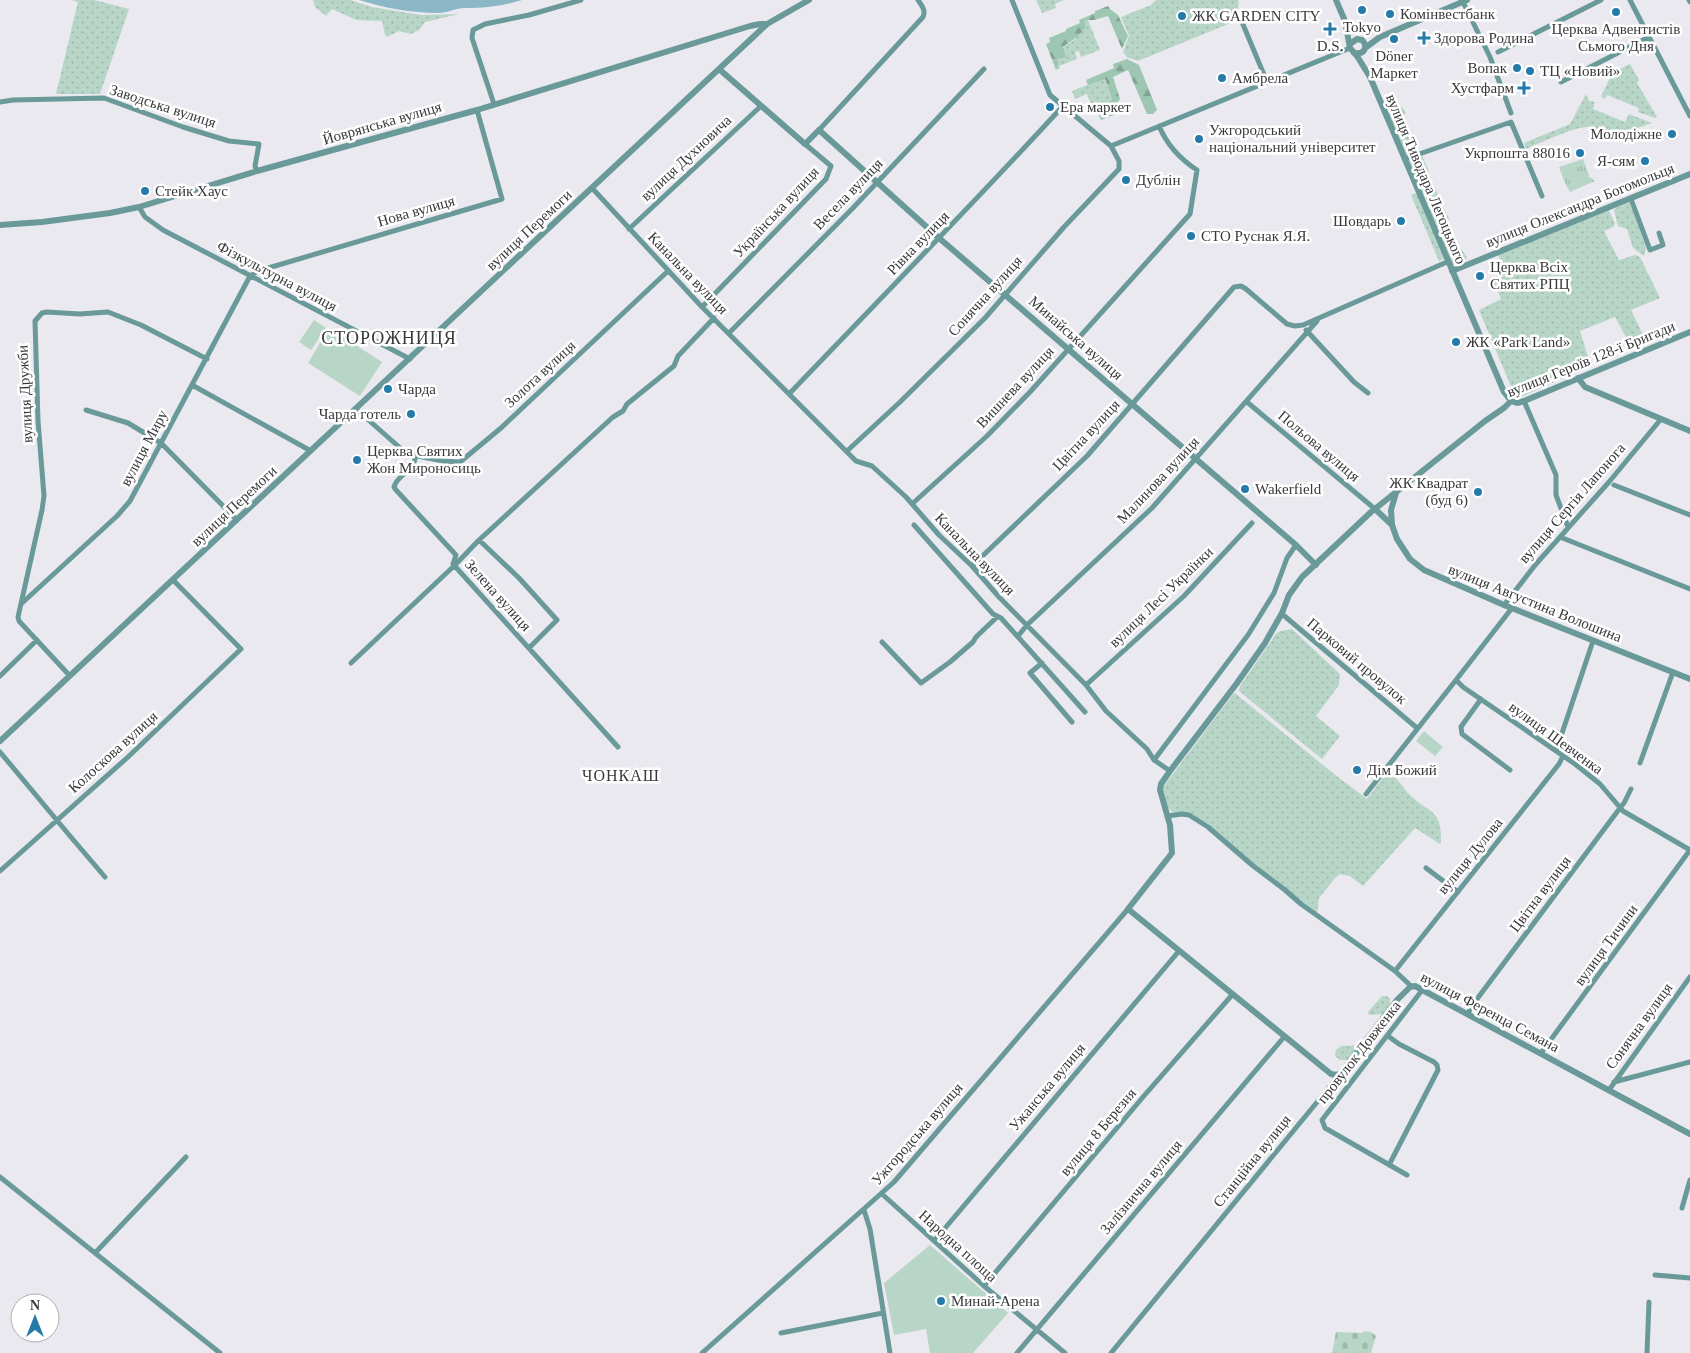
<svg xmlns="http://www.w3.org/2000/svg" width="1690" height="1353" font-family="Georgia,serif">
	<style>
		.grass { fill: url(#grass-dots) }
		.forest { fill: url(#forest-firs) }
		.cemetery { fill: url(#cemetery-stones) }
		.park { fill: url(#park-tufts) }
		.pitch { fill: #b8d6c7 }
		.water { fill: #8bb7c6 }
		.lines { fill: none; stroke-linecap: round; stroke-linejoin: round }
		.minor { stroke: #6a999a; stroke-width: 5 }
		.tertiary { stroke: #6a999a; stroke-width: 6 }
		.poi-dot { fill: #247baa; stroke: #fff; stroke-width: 2 }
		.labels { text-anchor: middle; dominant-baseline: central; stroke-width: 5; stroke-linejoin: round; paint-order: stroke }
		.poi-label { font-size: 15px; fill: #39393b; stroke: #fff; text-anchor: start }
		.street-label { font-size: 15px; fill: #39393b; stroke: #fff }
		.neighbourhood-label { font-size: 16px; letter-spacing: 1px; fill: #39393b; stroke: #fff }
		.quarter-label { font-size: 18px; letter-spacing: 1px; fill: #39393b; stroke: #fff }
	</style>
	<defs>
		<pattern id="grass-dots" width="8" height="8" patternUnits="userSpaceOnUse" patternTransform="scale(1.25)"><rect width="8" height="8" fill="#b8d6c7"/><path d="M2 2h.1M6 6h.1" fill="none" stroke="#9fb8ac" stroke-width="1.8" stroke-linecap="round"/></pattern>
		<pattern id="forest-firs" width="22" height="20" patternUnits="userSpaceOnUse" patternTransform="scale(1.25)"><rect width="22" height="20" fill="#9ec7b3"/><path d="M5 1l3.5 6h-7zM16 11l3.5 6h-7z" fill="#82a393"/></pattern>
		<pattern id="cemetery-stones" width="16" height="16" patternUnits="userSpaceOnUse" patternTransform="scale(1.25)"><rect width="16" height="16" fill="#b8d6c7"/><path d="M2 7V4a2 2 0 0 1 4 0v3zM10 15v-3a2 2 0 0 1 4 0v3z" fill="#9fb8ac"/></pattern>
		<pattern id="park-tufts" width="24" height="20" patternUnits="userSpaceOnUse" patternTransform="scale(1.25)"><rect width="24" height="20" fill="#b8d6c7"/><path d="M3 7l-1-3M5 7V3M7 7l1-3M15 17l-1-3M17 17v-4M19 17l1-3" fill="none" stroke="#9fb8ac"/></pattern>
	</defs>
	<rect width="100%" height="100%" fill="#eae9ef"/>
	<path class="grass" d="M71,0H94L129,9L100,94H56L78,2Z
		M313,0H350L372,7L421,15L459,14L425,22L419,30L411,34L399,31L387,37L385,35L382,21L356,20L332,9L326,16L315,7Z
		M1036,0H1064L1055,4L1056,8L1042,13Z
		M1156,0H1238L1239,2L1235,19L1233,22L1138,61L1127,57L1123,52L1129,36L1121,17L1151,5Z
		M1084,20H1088L1100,50L1081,57L1079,51L1075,52L1077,59L1059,66L1060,68L1056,70L1059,64C1055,46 1071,46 1078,35C1081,31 1082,25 1084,20Z
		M1630,64L1639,80L1637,83L1657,117L1655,118L1638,112L1639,108L1607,95L1605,99L1601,97L1612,73Z
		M1104,78L1112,99L1099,113L1101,121L1096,109L1092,107L1087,94L1075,99L1072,91Z
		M1586,94L1589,101L1595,102L1593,109L1625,122L1629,114L1652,123L1604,139L1599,130C1597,129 1594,128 1592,127C1577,125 1541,143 1526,149L1524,143L1570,124Z
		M1402,107L1406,113L1402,115L1401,117L1417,153L1408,156L1405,155L1388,113Z
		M1422,155L1426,165L1417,181L1408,161Z
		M1426,165L1429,171L1427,174L1433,189L1436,190L1440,198L1439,200L1429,205L1418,183Z
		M1416,193L1444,259L1439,261L1411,195Z
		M1630,202L1646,248L1644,256L1633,248L1627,229L1618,226L1614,210L1616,208Z
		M1441,203L1449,219L1447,223L1458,248L1461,249L1467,257L1465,260L1454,265H1453L1443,241L1447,239L1442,226L1437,227L1429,210Z
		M1609,210L1615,224L1613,227L1604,231L1619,260L1635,255L1640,257L1660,298L1631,310L1644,337L1641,345L1632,348L1615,317L1580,331L1591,366L1523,396H1515L1479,310L1501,299L1492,278L1506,273L1498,255Z
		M1292,629L1340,674L1339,685L1316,716L1340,736L1322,759L1239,691L1240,686L1272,640C1277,630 1281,631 1292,629Z
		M1234,693L1236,694L1334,774L1367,799L1382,779L1390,773L1392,774C1398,780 1403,787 1408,793C1428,814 1442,807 1441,842L1440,844L1415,828L1363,886L1350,876L1340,874L1335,878L1319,898L1317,913L1189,814C1184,813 1177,814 1173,812C1166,809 1163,794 1163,787Z
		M1382,996H1387L1390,999V1008L1384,1014L1369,1015L1368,1012Z
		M1360,1045L1349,1060H1340L1335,1056L1336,1050L1341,1046Z"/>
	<path class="forest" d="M1108,6L1110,9L1118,15L1128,36L1122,49L1108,16L1094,20H1085V28L1078,36L1063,47L1066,57L1058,59L1059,64L1056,70L1046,44L1050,42L1049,38L1066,31V29L1080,23L1079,20L1095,13V11Z
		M1127,59L1139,65L1157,110L1153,114H1147L1128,70L1113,77L1120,99L1113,109L1116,114L1101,120L1099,113L1112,99L1105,79L1088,85L1086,80L1114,68L1113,64Z"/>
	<path class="cemetery" d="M1363,1331L1371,1332L1376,1336L1371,1353H1332L1336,1332L1363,1333Z"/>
	<path class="park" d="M1583,159L1590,178H1592L1595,181L1570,192L1568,188H1567L1559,167Z"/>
	<path class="pitch" d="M314,320L326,328L311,350L299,342Z
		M329,328L382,362L360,396L308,363Z
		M1424,731L1443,747L1435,756L1416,741Z
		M930,1245L1008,1313L973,1353H930L926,1329L894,1335L884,1283Z"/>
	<path class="water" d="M359,0H522C502,6 485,8 465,8C456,8 447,13 439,13C411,13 385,8 359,0Z"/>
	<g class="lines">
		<path class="minor" d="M1630,0L1690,116
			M1689,0L1690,2
			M1463,2L1490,57L1511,113
			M1242,22L1267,82
			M1498,52L1601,0
			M1561,82L1649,37
			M0,102L13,100L104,98L183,127L229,141L259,144L255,166L257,171
			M494,104L472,38L473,30L485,24L529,15L581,0
			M819,130L923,17C926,10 922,6 918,0
			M1111,146L1350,48
			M1405,159L1511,122L1542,196
			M592,188L702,307L856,461L872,466L906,497L939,535L972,566L999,597L1086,685L1106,711L1147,749L1154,760L1170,771
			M1631,199L1650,250L1663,245L1659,233
			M139,207L145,217L163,230L410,359
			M629,229L761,106
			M702,307L826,179L831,166L805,144
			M1306,330L1354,382L1368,393
			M729,333L852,209L984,69
			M192,385L311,451
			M789,394C881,298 973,204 1063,106
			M1524,401L1556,475V495L1568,527
			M1247,402L1375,509
			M356,409L407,454L443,461L460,462L501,428L668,271
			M86,410L128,423L161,443L237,520
			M847,451L900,402L985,318L1064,227L1119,169V161L1111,146L1050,95L1012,0
			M415,456C416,471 397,474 394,487L396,490L456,555L453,564L618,747
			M1614,485L1690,515
			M912,504L987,436L1030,392L1190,214L1197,170C1180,159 1167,145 1159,126
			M914,525L993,614L1001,618L1085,712
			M1560,537L1690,589
			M479,540L519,578L557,620L529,648
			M972,566L1087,456L1234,287L1241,286L1246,289L1287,324L1295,326L1303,325L1447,262
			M21,604L117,516L130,501L250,276L258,271L502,199L477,110
			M1504,605L1536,564L1609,482L1661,419
			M1512,608L1456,680L1463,687L1575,764L1600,784L1623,811L1690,850
			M1282,614L1417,728
			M1018,636L1027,625L1152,508L1317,321
			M882,642L921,683L950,662L973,642L976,637L997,617
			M351,663L455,565L479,540L613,417L623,411L627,404L674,366L678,356L714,318
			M1042,663L1030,673L1072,722
			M0,676L37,640
			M70,676L19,621L18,617L42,510L44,496L38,421L35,321L42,313L47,312L80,314L108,312L141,325L207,359
			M1086,685L1184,596L1252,523
			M1481,699L1463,724L1461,727L1462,734L1510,770
			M1556,751L1593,641
			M0,752L70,836L105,877
			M1154,760L1248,635L1274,593L1287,558L1296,545
			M1640,763L1673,672
			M1366,794L1456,680
			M1167,816L1182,814L1189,815L1208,827L1252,865L1285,890L1301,904L1395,971L1411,986
			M1426,868L1458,892
			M0,871L128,757L241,649L173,580
			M1395,971L1559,764L1563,756
			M1468,1014L1471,1007L1620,808L1624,803L1631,789
			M1388,1036L1399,1044L1434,1062L1437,1065L1438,1070L1389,1165
			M1541,1053L1690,850
			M1614,1082L1690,1062
			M1609,1090L1690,977
			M1407,1175L1325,1128L1322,1120L1423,989
			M0,1177L220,1353
			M882,1194L984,1286L1065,1353
			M1682,1208L1690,1180
			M864,1210L870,1229L890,1353
			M935,1240L1179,951
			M95,1253L186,1157
			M1655,1275L1690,1278
			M984,1286L1143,1097L1232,995
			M781,1333L883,1313
			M702,1353L894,1182L1128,909
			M1017,1353L1284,1037
			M1111,1353L1327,1090L1335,1080V1075
			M1647,1353L1649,1302"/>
		<path class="tertiary" d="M1336,0L1345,21L1350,48L1357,56L1370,77L1504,392L1511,401
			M1350,44L1357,39L1362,40C1369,47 1364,55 1354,53
			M1365,48L1380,37L1467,0
			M719,69L805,144L819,130L939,238L1296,545L1316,565
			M0,225L42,222L110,213L139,207L257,171L477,110L750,26L760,24H767
			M1452,271L1690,174
			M1578,378L1585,387L1690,431
			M1511,401L1504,408L1485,421L1371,512L1302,577L1289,595L1282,613L1265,643L1237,683L1170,771L1161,784L1160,790L1170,825L1172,853L1128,909L1331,1074L1337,1075L1341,1073L1397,1000L1410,987L1415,986L1690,1134
			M1511,401L1517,403L1524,401L1690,332
			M1396,493L1391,510L1392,525L1397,539L1410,559L1424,570L1504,605L1690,679
			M1375,509L1392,525
			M0,741L767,24L809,0"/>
	</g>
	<g class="poi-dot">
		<circle cx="1362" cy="10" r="5"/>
		<circle cx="1616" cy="12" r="5"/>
		<circle cx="1390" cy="14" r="5"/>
		<circle cx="1182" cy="16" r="5"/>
		<path d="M1327.5 21.5h5v5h5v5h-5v5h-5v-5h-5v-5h5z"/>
		<path d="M1421.5 30.5h5v5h5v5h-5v5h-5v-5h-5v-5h5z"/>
		<circle cx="1394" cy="39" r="5"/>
		<circle cx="1517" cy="68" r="5"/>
		<circle cx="1530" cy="71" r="5"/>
		<circle cx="1222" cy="78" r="5"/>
		<path d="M1521.5 80.5h5v5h5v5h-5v5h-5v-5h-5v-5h5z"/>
		<circle cx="1050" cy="107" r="5"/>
		<circle cx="1672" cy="134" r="5"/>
		<circle cx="1199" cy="139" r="5"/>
		<circle cx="1580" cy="153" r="5"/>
		<circle cx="1645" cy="161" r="5"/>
		<circle cx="1126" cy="180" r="5"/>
		<circle cx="145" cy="191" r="5"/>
		<circle cx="1401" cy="221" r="5"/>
		<circle cx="1191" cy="236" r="5"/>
		<circle cx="1480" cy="276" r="5"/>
		<circle cx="1456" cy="342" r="5"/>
		<circle cx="388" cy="389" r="5"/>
		<circle cx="411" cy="414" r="5"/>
		<circle cx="357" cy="460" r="5"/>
		<circle cx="1245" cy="489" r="5"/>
		<circle cx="1478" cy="492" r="5"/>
		<circle cx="1357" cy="770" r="5"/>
		<circle cx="941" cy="1301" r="5"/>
	</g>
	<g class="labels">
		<g class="poi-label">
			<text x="1400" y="14">Комінвестбанк</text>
			<text x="1192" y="16">ЖК GARDEN CITY</text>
			<text x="1362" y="27" text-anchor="middle">Tokyo</text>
			<text x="1616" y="29" text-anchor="middle">Церква Адвентистів<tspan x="1616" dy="17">Сьмого Дня</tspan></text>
			<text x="1434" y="38">Здорова Родина</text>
			<text x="1330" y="46" text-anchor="middle">D.S.</text>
			<text x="1394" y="56" text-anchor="middle">Döner<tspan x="1394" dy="17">Маркет</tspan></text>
			<text x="1507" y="68" text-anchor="end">Вопак</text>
			<text x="1540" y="71">ТЦ «Новий»</text>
			<text x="1232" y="78">Амбрела</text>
			<text x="1514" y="88" text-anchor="end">Хустфарм</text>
			<text x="1060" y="107">Ера маркет</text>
			<text x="1209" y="130">Ужгородський<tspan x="1209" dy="17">національний університет</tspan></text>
			<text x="1662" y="134" text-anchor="end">Молодіжне</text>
			<text x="1570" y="153" text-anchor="end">Укрпошта 88016</text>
			<text x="1635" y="161" text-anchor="end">Я-сям</text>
			<text x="1136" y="180">Дублін</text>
			<text x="155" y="191">Стейк Хаус</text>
			<text x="1391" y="221" text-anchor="end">Шовдарь</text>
			<text x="1201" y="236">СТО Руснак Я.Я.</text>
			<text x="1490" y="267">Церква Всіх<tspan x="1490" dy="17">Святих РПЦ</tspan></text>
			<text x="1466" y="342">ЖК «Park Land»</text>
			<text x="398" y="389">Чарда</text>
			<text x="401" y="414" text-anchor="end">Чарда готель</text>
			<text x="367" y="451">Церква Святих<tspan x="367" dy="17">Жон Мироносиць</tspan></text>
			<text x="1468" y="483" text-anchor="end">ЖК Квадрат<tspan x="1468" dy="17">(буд 6)</tspan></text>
			<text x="1255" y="489">Wakerfield</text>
			<text x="1367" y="770">Дім Божий</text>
			<text x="951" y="1301">Минай-Арена</text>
		</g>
		<g class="street-label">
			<text transform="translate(163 106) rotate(18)">Заводська вулиця</text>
			<text transform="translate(382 123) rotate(-16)">Йоврянська вулиця</text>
			<text transform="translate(686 158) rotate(-43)">вулиця Духновича</text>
			<text transform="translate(1426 179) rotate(67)">вулиця Тиводара Легоцького</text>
			<text transform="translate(848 194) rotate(-46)">Весела вулиця</text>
			<text transform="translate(1580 205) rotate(-22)">вулиця Олександра Богомольця</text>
			<text transform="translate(416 211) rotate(-16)">Нова вулиця</text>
			<text transform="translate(776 212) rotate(-47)">Українська вулиця</text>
			<text transform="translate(529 230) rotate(-43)">вулиця Перемоги</text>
			<text transform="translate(918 243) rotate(-46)">Рівна вулиця</text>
			<text transform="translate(688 273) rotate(46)">Канальна вулиця</text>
			<text transform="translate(277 276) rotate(28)">Фізкультурна вулиця</text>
			<text transform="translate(985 296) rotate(-48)">Сонячна вулиця</text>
			<text transform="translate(1076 338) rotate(41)">Минайська вулиця</text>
			<text transform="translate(1591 359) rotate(-22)">вулиця Героїв 128-ї Бригади</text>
			<text transform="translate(540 374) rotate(-43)">Золота вулиця</text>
			<text transform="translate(1015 387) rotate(-47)">Вишнева вулиця</text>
			<text transform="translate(25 394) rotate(-93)">вулиця Дружби</text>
			<text transform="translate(1086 435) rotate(-47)">Цвітна вулиця</text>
			<text transform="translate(1319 446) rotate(40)">Польова вулиця</text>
			<text transform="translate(144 448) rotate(-62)">вулиця Миру</text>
			<text transform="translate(1158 480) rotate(-47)">Малинова вулиця</text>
			<text transform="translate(1572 503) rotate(-49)">вулиця Сергія Лапонога</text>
			<text transform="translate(234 506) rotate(-43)">вулиця Перемоги</text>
			<text transform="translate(975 554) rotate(46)">Канальна вулиця</text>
			<text transform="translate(498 595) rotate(48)">Зелена вулиця</text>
			<text transform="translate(1161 597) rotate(-44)">вулиця Лесі Українки</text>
			<text transform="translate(1535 603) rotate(22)">вулиця Августина Волошина</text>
			<text transform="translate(1357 661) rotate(40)">Парковий провулок</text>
			<text transform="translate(1556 738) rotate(36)">вулиця Шевченка</text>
			<text transform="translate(113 752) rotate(-42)">Колоскова вулиця</text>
			<text transform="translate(1470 856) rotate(-51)">вулиця Дулова</text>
			<text transform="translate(1540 894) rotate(-53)">Цвітна вулиця</text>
			<text transform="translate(1606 945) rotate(-54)">вулиця Тичини</text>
			<text transform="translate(1490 1012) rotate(28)">вулиця Ференца Семана</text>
			<text transform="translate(1639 1026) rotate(-54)">Сонячна вулиця</text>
			<text transform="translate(1359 1052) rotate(-52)">провулок Довженка</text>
			<text transform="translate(1047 1087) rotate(-50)">Ужанська вулиця</text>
			<text transform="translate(1098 1132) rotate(-50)">вулиця 8 Березня</text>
			<text transform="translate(917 1134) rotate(-49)">Ужгородська вулиця</text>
			<text transform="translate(1252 1161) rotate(-51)">Станційна вулиця</text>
			<text transform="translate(1141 1187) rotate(-50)">Залізнична вулиця</text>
			<text transform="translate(958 1246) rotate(42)">Народна площа</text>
		</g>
		<g class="neighbourhood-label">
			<text x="621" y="775">ЧОНКАШ</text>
		</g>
		<g class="quarter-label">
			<text x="389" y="338">СТОРОЖНИЦЯ</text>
		</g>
	</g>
	<g transform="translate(35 1318)"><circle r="24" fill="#ffffff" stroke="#b0b0b1"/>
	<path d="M0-4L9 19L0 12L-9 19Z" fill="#247baa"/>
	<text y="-8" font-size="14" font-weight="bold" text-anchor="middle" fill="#39393b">N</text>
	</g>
</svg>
